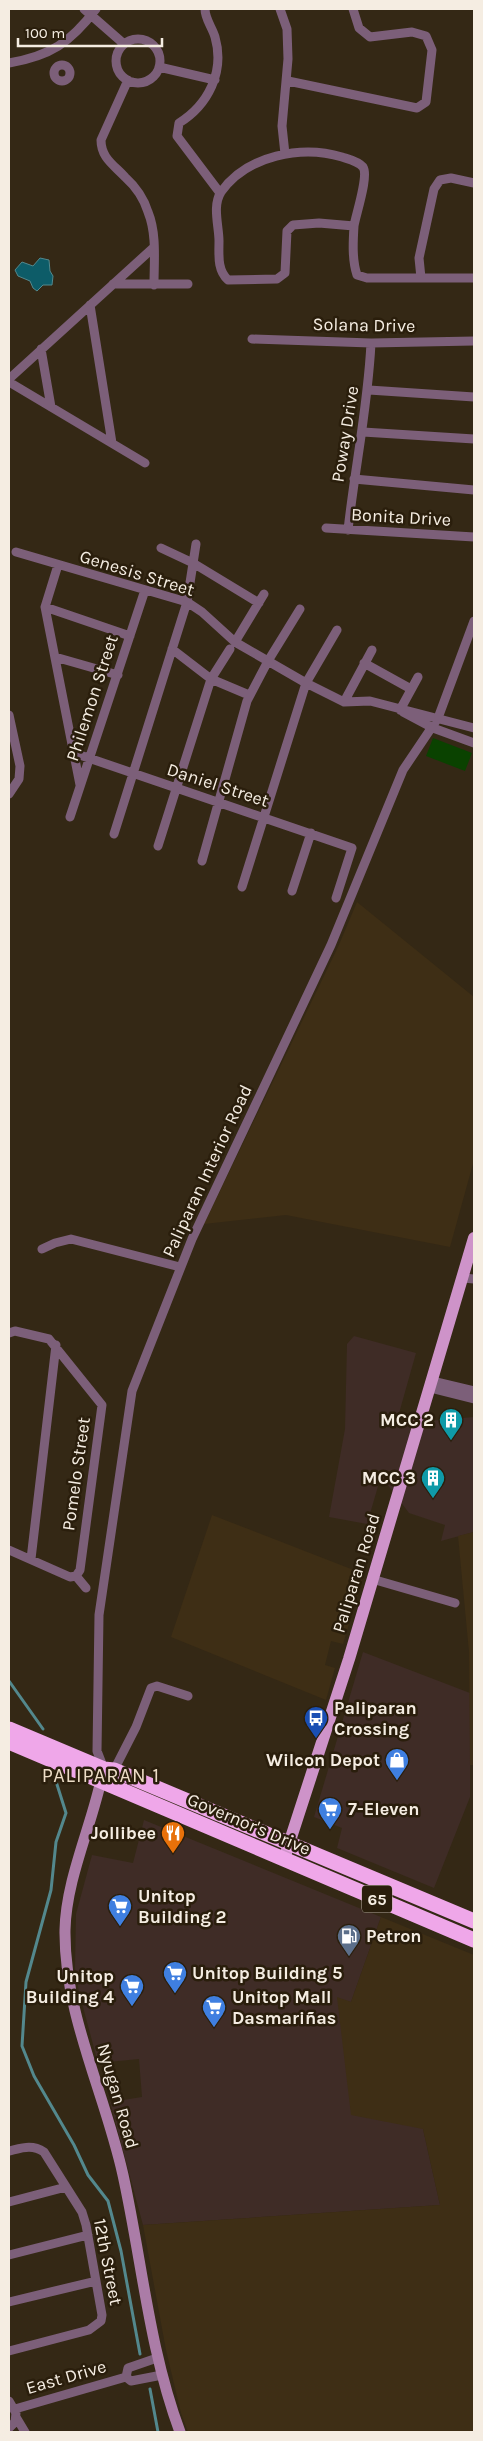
<svg xmlns="http://www.w3.org/2000/svg" width="483" height="2441" font-family="Karla,sans-serif">
	<style>
		.commercial { fill: #3f2c26 }
		.built { fill: #3e2e15 }
		.green { fill: #0a4200 }
		.water { fill: #0d5c68; stroke: #53888d }
		.lines { fill: none; stroke-linecap: round; stroke-linejoin: round }
		.stream { stroke: #53888d; stroke-width: 3 }
		.street { stroke: #7c5f79; stroke-width: 9 }
		.secondary { stroke: #ab7ca7; stroke-width: 11 }
		.primary { stroke: #ce93c9; stroke-width: 12 }
		.highway { stroke: #efa7e9; stroke-width: 15 }
		.labels { text-anchor: middle; dominant-baseline: central; stroke-width: 5; stroke-linejoin: round; paint-order: stroke }
		.shield { fill: #2a1e0c; stroke: #b8afa2; stroke-width: 1 }
		.shield-label { font-size: 16px; font-weight: bold; fill: #f5ede2 }
		.street-label { font-size: 18px; fill: #f5ede2; stroke: #2a1e0c }
		.poi-label { font-size: 18px; font-weight: bold; fill: #f5ede2; stroke: #2a1e0c; text-anchor: start }
		.quarter-label { font-size: 20px; letter-spacing: 1px; fill: #edddc6; stroke: #2a1e0c }
	</style>
	<rect width="100%" height="100%" fill="#342815"/>
	<path class="commercial" d="M354,1336L416,1353L396,1424L474,1417V1532L441,1541L445,1525L409,1513L381,1476L367,1524L329,1517L345,1429L347,1344Z
		M363,1652L470,1693V1797L434,1888L337,1848L342,1828L314,1817Z
		M144,1820L381,1917L351,2002L337,1998L423,2129L440,2205L143,2225L110,2102L142,2097L139,2059L98,2063L79,1992L75,1968L76,1914L92,1855L133,1863Z"/>
	<path class="built" d="M357,902L474,997V1160L450,1247L286,1215L204,1224L338,947Z
		M212,1515L364,1574L343,1644L331,1641L325,1665L335,1668L326,1700L171,1637Z
		M474,1532V1765H470L469,1652L458,1536Z
		M381,1917L474,1955V2432H188L181,2413L166,2350L143,2225L440,2205L423,2129L351,2115L337,1997L351,2002Z"/>
	<path class="green" d="M433,738L472,753L465,771L426,756Z"/>
	<path class="water" d="M40,258L49,260L50,271L53,276L52,285H43L37,291L33,288L30,281L18,276L15,270L22,262L33,266Z"/>
	<g class="lines">
		<path class="stream" d="M9,1681L43,1729
			M54,1775L66,1813L56,1842L51,1890L26,1982L22,2046L34,2076L74,2145L88,2175L108,2201L121,2251L140,2354
			M150,2389L158,2432"/>
		<path class="street" d="M84,9L124,44
			M205,9C205,19 212,27 215,37C225,72 208,105 179,123L177,136L220,193
			M280,9L287,29L288,59L282,126L285,154
			M116 61a22 22 0 1 1 44 0a22 22 0 1 1-44 0Z
			M9,63C50,56 70,43 96,9
			M54 73a8 8 0 1 1 16 0a8 8 0 1 1-16 0Z
			M159,67L215,80
			M128,80L101,140C101,158 114,165 125,177C135,186 144,199 148,212C157,234 154,261 154,285
			M288,81L417,108L426,102L432,50L426,36L412,32L370,37L359,28L353,9
			M354,226L319,223L293,225L287,231L285,273L277,279L228,280C217,270 219,255 219,241C219,226 212,206 221,192C247,155 302,145 342,157C348,159 358,161 363,167C369,176 356,214 354,226C353,242 352,260 357,275L367,278H474
			M421,278L419,258L434,189L440,180L451,178L474,183
			M113,284H188
			M90,305L112,443
			M252,339L371,343L474,341
			M41,349L51,407
			M9,379L153,248
			M9,382L145,463
			M369,390L474,397
			M363,432L474,439
			M354,479L474,490
			M326,528L474,537
			M348,530C355,467 368,406 371,343
			M161,548L193,563L259,603
			M16,552L187,602L202,612L235,642L306,683L344,702L370,701L474,728
			M58,565L45,607L80,785
			M45,607L130,636
			M235,642L264,594
			M172,649L211,679L249,695
			M55,657L118,675
			M364,663L411,689
			M344,702L372,650
			M400,710L418,677
			M403,712L433,728L474,743
			M9,715L20,766L19,779L9,794
			M74,753L352,848L336,898
			M70,817L145,590
			M114,834L187,602L196,544
			M158,846L211,679L230,649
			M202,861L247,701L268,661L300,609
			M242,887L306,683L337,630
			M292,891L311,833
			M42,1249L55,1243L71,1239L180,1267
			M463,1278L474,1279
			M9,1333L15,1331L49,1339L102,1405L80,1570L76,1576L70,1577L9,1550
			M432,1381L474,1391
			M430,1388L474,1399
			M31,1559L56,1345
			M76,1576L86,1588
			M372,1579L455,1603
			M104,1769L97,1751L99,1615L132,1391L192,1239L331,945L403,770L438,718L474,621
			M114,1770L136,1727L151,1688L157,1686L188,1696
			M9,2151C22,2148 32,2144 44,2152L82,2212L86,2225L102,2315L101,2321L89,2330L9,2351
			M9,2202L66,2187
			M9,2255L88,2235
			M9,2302L96,2281
			M126,2377L128,2368L157,2358
			M126,2377L131,2381L162,2375
			M9,2401L16,2413L15,2422L9,2428
			M15,2409L126,2377
			M16,2417L25,2432"/>
		<path class="secondary" d="M102,1776C92,1825 66,1879 65,1930C64,2015 105,2093 123,2175C142,2261 149,2349 180,2432"/>
		<path class="primary" d="M286,1853L349,1659L474,1238"/>
		<path class="highway" d="M9,1729L104,1769L114,1770L474,1921
			M9,1742L474,1940"/>
	</g>
	<defs>
		<g id="building-pin" transform="scale(1.25)"><path d="M0 17L-7.5 6A9.5 9.5 0 1 1 7.5 6Z" fill="#0f9aa8" stroke="#2a1e0c"/><path d="M-4-6H4V6H1V3H-1V6H-4ZM-2.5-4.3h1.7v1.8h-1.7ZM.8-4.3h1.7v1.8H.8ZM-2.5-1h1.7V.8h-1.7ZM.8-1h1.7V.8H.8Z" fill="#fff"/></g>
		<g id="bus-pin" transform="scale(1.25)"><path d="M0 17L-7.5 6A9.5 9.5 0 1 1 7.5 6Z" fill="#1a4fb4" stroke="#2a1e0c"/><path d="M-5-6H5V4H4V6H2V4H-2V6H-4V4H-5ZM-3.5-4V0h7V-4ZM-3.5 1.2v1.5H-2V1.2ZM2 1.2v1.5H3.5V1.2Z" fill="#fff"/></g>
		<g id="shop-pin" transform="scale(1.25)"><path d="M0 17L-7.5 6A9.5 9.5 0 1 1 7.5 6Z" fill="#3f7fe0" stroke="#2a1e0c"/><path d="M-5-2.5h2.3a2.7 3.5 0 0 1 5.4 0H5L5.5 6h-11ZM-1.5-2.5h3a1.5 2.3 0 0 0-3 0Z" fill="#fff"/></g>
		<g id="supermarket-pin" transform="scale(1.25)"><path d="M0 17L-7.5 6A9.5 9.5 0 1 1 7.5 6Z" fill="#3f7fe0" stroke="#2a1e0c"/><path d="M-6-5.5h2.5l.6 2H6L4.5 2H-2.5L-4.4-4H-6ZM-1.5 3.2a1.3 1.3 0 1 0 .1 0ZM3 3.2a1.3 1.3 0 1 0 .1 0Z" fill="#fff"/></g>
		<g id="restaurant-pin" transform="scale(1.25)"><path d="M0 17L-7.5 6A9.5 9.5 0 1 1 7.5 6Z" fill="#e8710a" stroke="#2a1e0c"/><path d="M-5-6h1v4h1v-4h1v4h1v-4h1v5L-1.5 .5V6h-2V.5L-5-1ZM5-6V6H3V1.5H1.5Q1.5-4 5-6Z" fill="#fff"/></g>
		<g id="fuel-pin" transform="scale(1.25)"><path d="M0 17L-7.5 6A9.5 9.5 0 1 1 7.5 6Z" fill="#5c6f8a" stroke="#2a1e0c"/><path d="M-5.5-6h7V0h2V4h1.3V-2.5L3-4.5l.8-.8L6-3V5H2.5V1h-1V6h-7ZM-4.2-4.7v3.2H.2V-4.7Z" fill="#fff"/></g>
	</defs>
	<g fill-rule="evenodd">
		<use href="#building-pin" x="451" y="1420"/>
		<use href="#building-pin" x="433" y="1478"/>
		<use href="#bus-pin" x="316" y="1718"/>
		<use href="#shop-pin" x="397" y="1760"/>
		<use href="#supermarket-pin" x="330" y="1809"/>
		<use href="#restaurant-pin" x="173" y="1833"/>
		<use href="#supermarket-pin" x="120" y="1906"/>
		<use href="#fuel-pin" x="349" y="1936"/>
		<use href="#supermarket-pin" x="175" y="1973"/>
		<use href="#supermarket-pin" x="132" y="1986"/>
		<use href="#supermarket-pin" x="214" y="2007"/>
	</g>
	<g class="labels">
		<rect class="shield" x="362" y="1885.5" width="30" height="27" rx="4"/>
		<g class="shield-label">
			<text x="377" y="1899">65</text>
		</g>
		<g class="street-label">
			<text transform="translate(364 325) rotate(1)">Solana Drive</text>
			<text transform="translate(345 434) rotate(-81)">Poway Drive</text>
			<text transform="translate(401 517) rotate(3)">Bonita Drive</text>
			<text transform="translate(137 573) rotate(17)">Genesis Street</text>
			<text transform="translate(92 698) rotate(-72)">Philemon Street</text>
			<text transform="translate(218 785) rotate(18)">Daniel Street</text>
			<text transform="translate(207 1171) rotate(-65)">Paliparan Interior Road</text>
			<text transform="translate(76 1474) rotate(-82)">Pomelo Street</text>
			<text transform="translate(356 1573) rotate(-73)">Paliparan Road</text>
			<text transform="translate(249 1824) rotate(23)">Governor's Drive</text>
			<text transform="translate(118 2096) rotate(74)">Nyugan Road</text>
			<text transform="translate(108 2262) rotate(79)">12th Street</text>
			<text transform="translate(66 2377) rotate(-16)">East Drive</text>
		</g>
		<g class="poi-label">
			<text x="434" y="1420" text-anchor="end">MCC 2</text>
			<text x="416" y="1478" text-anchor="end">MCC 3</text>
			<text x="334" y="1708">Paliparan<tspan x="334" dy="21">Crossing</tspan></text>
			<text x="380" y="1760" text-anchor="end">Wilcon Depot</text>
			<text x="348" y="1809">7-Eleven</text>
			<text x="156" y="1833" text-anchor="end">Jollibee</text>
			<text x="138" y="1896">Unitop<tspan x="138" dy="21">Building 2</tspan></text>
			<text x="366" y="1936">Petron</text>
			<text x="192" y="1973">Unitop Building 5</text>
			<text x="114" y="1976" text-anchor="end">Unitop<tspan x="114" dy="21">Building 4</tspan></text>
			<text x="232" y="1997">Unitop Mall<tspan x="232" dy="21">Dasmariñas</tspan></text>
		</g>
		<g class="quarter-label">
			<text x="101" y="1775">PALIPARAN 1</text>
		</g>
	</g>
	<rect width="483" height="2441" fill="none" stroke="#f5ede2" stroke-width="20"/>
	<path d="M18 38v8h144v-8" fill="none" stroke="#f5ede2" stroke-width="2.5"/>
	<text x="25" y="38" font-size="15" fill="#f5ede2" stroke="#2a1e0c" stroke-width="4" paint-order="stroke">100 m</text>
</svg>
